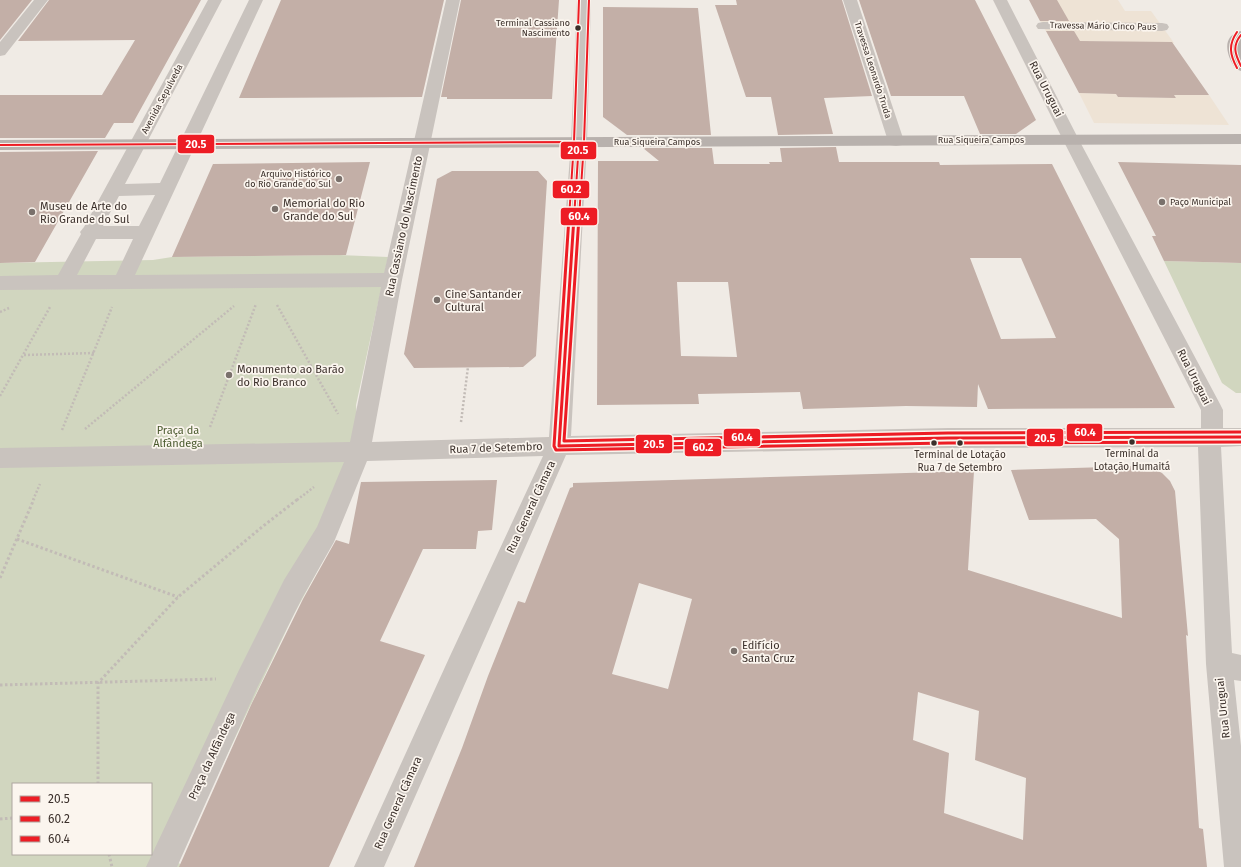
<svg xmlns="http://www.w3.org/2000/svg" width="1241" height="867" font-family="'Fira Sans',sans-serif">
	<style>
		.green { fill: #d1d6bf; fill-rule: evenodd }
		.plaza { fill: #eee3d5 }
		.building { fill: #c3afa7; fill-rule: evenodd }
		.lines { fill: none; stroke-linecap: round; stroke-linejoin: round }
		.path-far1 { stroke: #c2bbb6; stroke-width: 2.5; stroke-dasharray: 2 2; stroke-linecap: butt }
		.path { stroke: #c2bbb6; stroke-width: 3; stroke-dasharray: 2.5 2.5; stroke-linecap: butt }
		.minor { fill: #c9c3be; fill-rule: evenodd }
		.major { fill: #b8b1ad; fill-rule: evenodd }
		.bus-1-far1-casing { stroke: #fbf5ee; stroke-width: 4 }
		.bus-1-casing { stroke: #fbf5ee; stroke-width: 6 }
		.bus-2-far1-casing { stroke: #fbf5ee; stroke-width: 4 }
		.bus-2-casing { stroke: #fbf5ee; stroke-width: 6 }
		.bus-3-far1-casing { stroke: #fbf5ee; stroke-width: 4 }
		.bus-3-casing { stroke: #fbf5ee; stroke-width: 6 }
		.bus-1-far1 { stroke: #ed1c24; stroke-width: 2 }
		.bus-1 { stroke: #ed1c24; stroke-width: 3 }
		.bus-2-far1 { stroke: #ed1c24; stroke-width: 2 }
		.bus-2 { stroke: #ed1c24; stroke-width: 3 }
		.bus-3-far1 { stroke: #ed1c24; stroke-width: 2 }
		.bus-3 { stroke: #ed1c24; stroke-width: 3 }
		.bus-dot { fill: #3b302b; stroke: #fbf5ee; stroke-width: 1.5 }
		.poi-dot { fill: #7a716c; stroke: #fbf5ee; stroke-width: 1.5 }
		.labels { text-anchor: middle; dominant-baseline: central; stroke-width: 3.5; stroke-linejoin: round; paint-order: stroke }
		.far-bus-label { font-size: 9px; fill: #3b302b; stroke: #fbf5ee; text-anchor: end }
		.far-street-label { font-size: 9px; fill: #3b302b; stroke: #fbf5ee }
		.far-poi-label { font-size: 9px; fill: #3b302b; stroke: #fbf5ee; text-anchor: end }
		.bus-label { font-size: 10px; fill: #3b302b; stroke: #fbf5ee }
		.street-label { font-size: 11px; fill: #3b302b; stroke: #fbf5ee }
		.poi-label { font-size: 11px; fill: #3b302b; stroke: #fbf5ee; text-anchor: start }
		.park-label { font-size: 11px; fill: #4a5a2e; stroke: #fbf5ee }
		.line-badge { stroke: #fbf5ee; stroke-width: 1.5 }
		.badge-label { font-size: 11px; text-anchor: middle; font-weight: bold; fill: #fff }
	</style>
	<rect width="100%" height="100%" fill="#f0ebe5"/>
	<path class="green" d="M339,255L388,257L356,405L359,452L334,540L294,614L176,862L187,867H0V263L153,260L172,257ZM13,784H151V854H13Z
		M1164,261L1241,263V393H1236L1222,383Z"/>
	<path class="plaza" d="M1057,0H1118L1125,11H1151L1174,43L1088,41L1089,43L1052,42L1034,10Z
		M1079,93L1116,94L1118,97L1176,98L1174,95H1209L1229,125L1094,123Z"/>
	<path class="building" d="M0,0H32L0,40Z
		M49,0H201L133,123H114L105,138H0V95H102L135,40L18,41Z
		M281,0H444L422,97L239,98Z
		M461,0H559L552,99H447V97H441Z
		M736,0H842L872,96L824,98L833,134L778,135L771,97H746L715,5H737Z
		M859,0H975L1036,120L1016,134H980L964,96H891Z
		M1029,0H1057L1069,21H1040Z
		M603,7L698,8L711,135H627L603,117Z
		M1046,31H1074L1080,41L1172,42L1209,95H1174L1176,98L1118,97L1116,94L1079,93Z
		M836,147L839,162H939L940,165L1052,164L1175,408L988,409L978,384L977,407L906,406L803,409L800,392L698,394L699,404L597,405L598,161H659L643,148H712L714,164H770L769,162H782L780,148ZM970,258H1021L1056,338L1001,339ZM677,282H728L737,357L681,356Z
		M98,151L35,262L0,263V152Z
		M370,162L346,255L172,257L213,164Z
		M1118,162L1241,165V263L1164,261L1152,236H1156Z
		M452,171H538L547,181L536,356L523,367L414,368L404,354L437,179Z
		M1140,466L1152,468L1162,473L1170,481L1175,491L1188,636L1186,635L1199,828L1203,829L1207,867H414L462,748L488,676L518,601L525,603L570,488L573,487V483L974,471L968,570L1122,618L1119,539L1096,519L1029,520L1011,470ZM639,583L692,599L668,689L612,674ZM918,692L979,711L975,760L1026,778L1023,840L944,813L949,753L913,740Z
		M497,480L492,530L478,531L476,549H423L380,641L425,655L329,867H179L251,705L303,599L336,540L349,544L361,482Z"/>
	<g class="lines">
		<path class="path-far1" d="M277,305L338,414
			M0,312L9,308
			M24,355L94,353
			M0,396L50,307
			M461,422L468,367
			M210,427L256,304
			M85,429L234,306
			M62,430L112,307
			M33,500L40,484
			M297,500L314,487"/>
		<path class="path" d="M17,539L178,597
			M0,578L34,499
			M0,685L216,679
			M98,784V683L178,597L262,527L298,499
			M0,819L13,818
			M109,854L112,867"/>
		<path class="minor" d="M34,0H48L5,55L0,56V42Z
			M208,0H222L125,184L160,183L249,0H263L135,275L384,273L446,0H460L402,280L372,442L549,437L571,142L577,0H591L587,142L571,436L948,428H1201V410L1063,140L993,0H1007L1079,140L1220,404L1223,410V428H1241V446L1221,447L1232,653L1241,655V681L1234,680L1241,746V867H1224L1206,664L1198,447L948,448L566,455L384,867H354L450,656L543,456L367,461L334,542L302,598L257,688L177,867H146L239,670L284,580L317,527L344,462L0,468V448L350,442L381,287L0,290V276L58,275L81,234L80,232L84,227ZM155,195L139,226H103L119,196ZM96,239H133L116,275H77Z
			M843,0H857L904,141L902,145L896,146L890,145L888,141Z
			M1043,22L1162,23L1167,24L1169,27L1167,30L1162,31L1038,29L1036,26L1038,23Z"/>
		<path class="major" d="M1241,31V71L1236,69C1227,57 1220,36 1241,31Z
			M1241,134V144L0,150V140Z"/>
		<g class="bus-1-far1-casing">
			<path id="bus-1-far1" d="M1241,35C1232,46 1235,54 1241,66
				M0,145L579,142L574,218"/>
		</g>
		<g class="bus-1-casing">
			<path id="bus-1" d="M574,217L559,446L948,438L1241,437"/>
		</g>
		<g class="bus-2-far1-casing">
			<path id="bus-2-far1" d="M1237,32C1228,45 1230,55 1237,68
				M569,218L574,142L579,0"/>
		</g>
		<g class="bus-2-casing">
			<path id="bus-2" d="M569,217L554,446L556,450L948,443L1241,442"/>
		</g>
		<g class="bus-3-far1-casing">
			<path id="bus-3-far1" d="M579,218L584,142L589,0"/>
		</g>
		<g class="bus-3-casing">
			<path id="bus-3" d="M579,217L564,441L948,433L1241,432"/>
		</g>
		<use href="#bus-1-far1" class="bus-1-far1"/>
		<use href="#bus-1" class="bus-1"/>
		<use href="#bus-2-far1" class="bus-2-far1"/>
		<use href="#bus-2" class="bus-2"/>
		<use href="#bus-3-far1" class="bus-3-far1"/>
		<use href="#bus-3" class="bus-3"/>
	</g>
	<g class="bus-dot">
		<circle cx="578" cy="28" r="3.5"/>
		<circle cx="1132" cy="442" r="3.5"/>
		<circle cx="934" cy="443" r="3.5"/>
		<circle cx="960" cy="443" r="3.5"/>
	</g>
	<g class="poi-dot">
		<circle cx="339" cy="179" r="4"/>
		<circle cx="1162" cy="202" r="4"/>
		<circle cx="275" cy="209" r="4"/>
		<circle cx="32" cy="212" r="4"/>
		<circle cx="437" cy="300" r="4"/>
		<circle cx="229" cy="375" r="4"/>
		<circle cx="734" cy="651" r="4"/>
	</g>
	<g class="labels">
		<g class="far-bus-label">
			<text x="570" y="23">Terminal Cassiano<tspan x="570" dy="10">Nascimento</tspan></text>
		</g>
		<g class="far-street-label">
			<text transform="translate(1103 26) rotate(1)">Travessa Mário Cinco Paus</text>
			<text transform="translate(873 70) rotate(72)">Travessa Leonardo Truda</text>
			<text transform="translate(162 99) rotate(-62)">Avenida Sepulveda</text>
			<text x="981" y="140">Rua Siqueira Campos</text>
			<text x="657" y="142">Rua Siqueira Campos</text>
		</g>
		<g class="far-poi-label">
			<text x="331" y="174">Arquivo Histórico<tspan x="331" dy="10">do Rio Grande do Sul</tspan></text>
			<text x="1170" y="202" text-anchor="start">Paço Municipal</text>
		</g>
		<g class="bus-label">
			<text x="1132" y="454">Terminal da<tspan x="1132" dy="13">Lotação Humaitá</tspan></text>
			<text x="960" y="455">Terminal de Lotação<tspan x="960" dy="13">Rua 7 de Setembro</tspan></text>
		</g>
		<g class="street-label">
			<text transform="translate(1046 89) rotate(63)">Rua Uruguai</text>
			<text transform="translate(404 226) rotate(-78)">Rua Cassiano do Nascimento</text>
			<text transform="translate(1194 377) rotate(63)">Rua Uruguai</text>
			<text transform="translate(496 448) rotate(-2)">Rua 7 de Setembro</text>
			<text transform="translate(531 507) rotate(-65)">Rua General Câmara</text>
			<text transform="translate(1223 708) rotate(-96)">Rua Uruguai</text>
			<text transform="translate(212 756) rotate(-65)">Praça da Alfândega</text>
			<text transform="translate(398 803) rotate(-66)">Rua General Câmara</text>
		</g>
		<g class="poi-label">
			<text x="283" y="203">Memorial do Rio<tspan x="283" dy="13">Grande do Sul</tspan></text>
			<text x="40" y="206">Museu de Arte do<tspan x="40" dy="13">Rio Grande do Sul</tspan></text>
			<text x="445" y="294">Cine Santander<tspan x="445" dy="13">Cultural</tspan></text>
			<text x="237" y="369">Monumento ao Barão<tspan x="237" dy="13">do Rio Branco</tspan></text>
			<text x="742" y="645">Edifício<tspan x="742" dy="13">Santa Cruz</tspan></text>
		</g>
		<g class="park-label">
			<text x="178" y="430">Praça da<tspan x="178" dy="13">Alfândega</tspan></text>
		</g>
	</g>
	<g class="line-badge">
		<rect x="177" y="134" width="38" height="20" rx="4" fill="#ed1c24"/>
		<rect x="560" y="141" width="37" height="19" rx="4" fill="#ed1c24"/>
		<rect x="552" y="180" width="38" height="19" rx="4" fill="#ed1c24"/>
		<rect x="560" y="207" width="38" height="19" rx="4" fill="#ed1c24"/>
		<rect x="1066" y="423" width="37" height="19" rx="4" fill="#ed1c24"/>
		<rect x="723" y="428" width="38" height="19" rx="4" fill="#ed1c24"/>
		<rect x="1026" y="428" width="38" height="19" rx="4" fill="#ed1c24"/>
		<rect x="635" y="434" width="38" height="20" rx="4" fill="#ed1c24"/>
		<rect x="684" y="438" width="38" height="19" rx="4" fill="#ed1c24"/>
	</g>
	<g class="badge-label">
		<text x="196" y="148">20.5</text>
		<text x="578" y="154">20.5</text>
		<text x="571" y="193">60.2</text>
		<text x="579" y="220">60.4</text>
		<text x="1085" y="436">60.4</text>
		<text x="742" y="441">60.4</text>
		<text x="1045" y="442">20.5</text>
		<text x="654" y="448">20.5</text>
		<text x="703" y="451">60.2</text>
	</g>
	<rect x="12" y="783" width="140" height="72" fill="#fbf5ee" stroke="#aea6a0"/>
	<rect x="20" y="796" width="20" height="6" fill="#ed1c24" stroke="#aea6a0"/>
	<text x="48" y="803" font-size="12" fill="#3b302b">20.5</text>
	<rect x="20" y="816" width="20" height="6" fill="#ed1c24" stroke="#aea6a0"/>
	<text x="48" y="823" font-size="12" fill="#3b302b">60.2</text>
	<rect x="20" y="836" width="20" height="6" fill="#ed1c24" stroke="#aea6a0"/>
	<text x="48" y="843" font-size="12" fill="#3b302b">60.4</text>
</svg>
